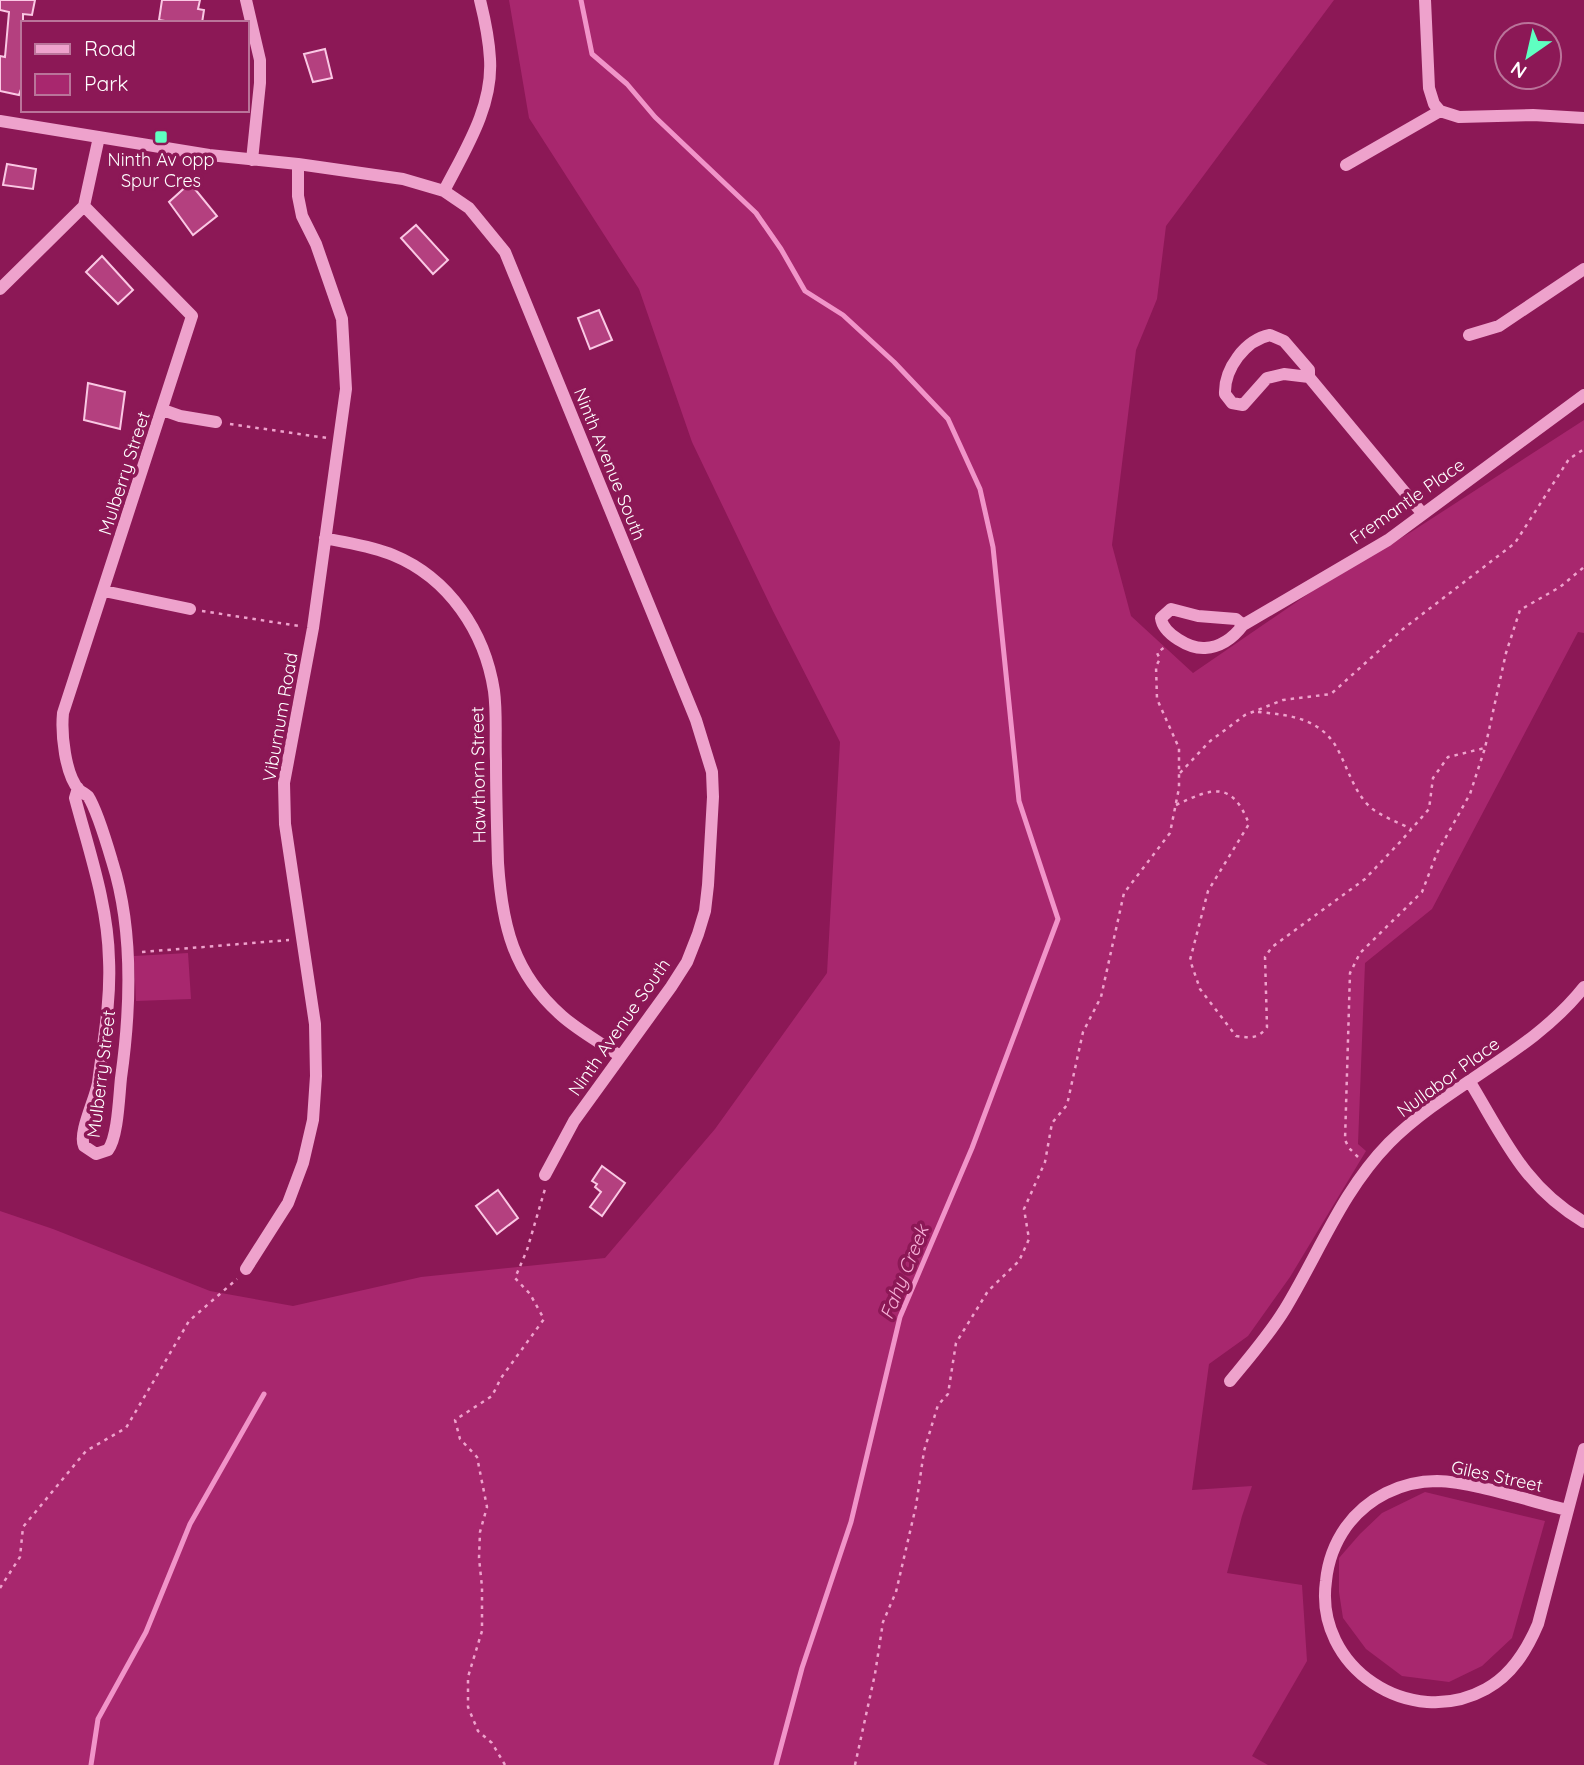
<svg xmlns="http://www.w3.org/2000/svg" width="1584" height="1765" font-family="Quicksand,sans-serif">
	<style>
		.green { fill: #a8276e }
		.lines { fill: none; stroke-linecap: round; stroke-linejoin: round }
		.stream { stroke: #f194c9; stroke-width: 5 }
		.building { fill: #b4407f; stroke: #fac8e4; stroke-width: 2 }
		.path { stroke: #eea2cc; stroke-width: 2.5; stroke-dasharray: 3.5 5; stroke-linecap: butt }
		.minor { stroke: #eea2cc; stroke-width: 12 }
		.poi-dot { fill: #5fffc1; stroke: #8c1856; stroke-width: 2.5 }
		.labels { text-anchor: middle; dominant-baseline: central; stroke-width: 7; stroke-linejoin: round; paint-order: stroke }
		.poi-label { font-size: 18px; fill: #fff; stroke: #8c1856 }
		.street-label { font-size: 18px; fill: #fff; stroke: #8c1856 }
		.water-label { font-size: 19px; font-style: italic; fill: #f6aed6; stroke: #8c1856 }
	</style>
	<rect width="100%" height="100%" fill="#8c1856"/>
	<path class="green" d="M509,0H1334L1166,226L1157,299L1136,350L1112,545L1131,616L1193,673L1311,592L1411,532L1584,420V633L1578,632L1432,909L1365,963L1358,1144L1366,1151L1290,1277L1248,1336L1209,1364L1192,1490L1252,1486L1242,1516L1227,1573L1302,1585L1307,1661L1252,1756L1268,1765H0V1211L53,1229L210,1291L293,1306L421,1277L605,1258L715,1129L827,973L840,742L773,611L692,442L639,289L529,118Z
		M188,953L191,999L136,1001L134,956Z
		M1425,1492L1545,1521L1512,1638L1482,1666L1449,1682L1402,1676L1366,1649L1343,1618L1339,1592V1558L1360,1534L1382,1513Z"/>
	<g class="lines">
		<path class="stream" d="M581,0L592,54L627,84L655,117L756,213L781,249L805,291L843,315L894,362L948,419L980,489L993,547L1019,801L1058,919L972,1148L900,1317L851,1522L802,1668L776,1765
			M91,1765L98,1719L146,1632L190,1524L264,1394"/>
	</g>
	<path class="building" d="M0,0H35L32,15L23,14V83L19,95L0,91V56L5,57L9,12L0,10Z
		M162,0H200L198,9L204,10L202,23H177L159,20Z
		M325,49L332,78L313,82L304,54Z
		M7,164L36,169L33,189L3,185Z
		M190,183L217,216L193,235L169,202Z
		M416,225L448,260L433,274L401,238Z
		M102,256L133,290L118,304L86,272Z
		M599,310L612,340L590,349L578,318Z
		M88,383L125,392L120,429L84,420Z
		M602,1166L625,1183L602,1216L590,1207L601,1192L595,1187L597,1184L592,1181Z
		M498,1190L518,1218L497,1234L476,1206Z"/>
	<g class="lines">
		<path class="path" d="M230,424L327,438
			M202,611L299,626
			M1258,712C1292,715 1324,719 1340,754C1349,772 1354,790 1368,805C1379,816 1398,822 1411,829
			M1180,773L1209,742L1245,715L1283,700L1331,694L1403,629L1515,543L1569,459L1584,449
			M1176,805C1212,788 1232,780 1249,824L1208,891L1190,960L1200,989L1236,1036C1251,1038 1258,1039 1267,1027L1265,957L1272,947L1365,879L1401,841L1429,809L1433,778L1448,757L1485,748L1506,653L1520,610L1560,587L1584,567
			M142,952L289,940
			M1358,1157L1349,1148L1345,1140L1350,973L1360,953L1422,892L1437,853L1470,794L1485,748
			M0,1588L20,1557L23,1527L86,1451L126,1428L189,1321L237,1279
			M505,1765L492,1743L478,1731L468,1707V1677L482,1631V1587L479,1558L480,1532L487,1507L477,1457L460,1439L455,1420L492,1396L501,1378L544,1319L530,1294L515,1278L527,1250L545,1189
			M855,1765L875,1674L883,1622L896,1592L916,1506L924,1451L938,1405L948,1394L956,1343L988,1291L1019,1261L1029,1239L1024,1209L1045,1162L1052,1123L1067,1105L1083,1032L1101,997L1124,893L1170,833L1179,788V748L1157,699L1156,666L1160,659L1157,653L1166,646"/>
		<path class="minor" d="M246,0L260,60V83L252,160
			M1425,0L1429,88L1434,104L1440,111L1459,117L1533,115L1584,118
			M0,121L209,155L298,164L403,179L444,191L469,208L505,252L696,720L712,772L713,797L708,885L705,911L698,934L687,962L671,987L574,1121L545,1175
			M1346,165L1440,111
			M444,191C465,150 493,107 490,59C489,39 485,20 480,0
			M0,289L84,206L99,137
			M1469,335L1499,326L1584,269
			M1309,377L1284,374L1267,378L1243,405L1232,403L1225,394C1224,369 1245,340 1270,335L1284,341L1309,370V377L1422,513
			M163,410L180,416L216,422
			M325,538C347,543 372,546 393,555C449,578 485,632 494,691C497,713 495,738 496,761C496,795 497,829 498,863C502,925 513,973 562,1016C579,1031 601,1043 620,1056
			M104,591L190,609
			M1243,625L1236,619L1198,616L1171,609L1161,618C1163,634 1190,649 1205,648C1221,647 1234,637 1243,625L1388,540L1584,395
			M78,788L75,798C89,851 108,905 109,960C111,1001 103,1043 98,1083C95,1100 78,1133 84,1146L96,1154L108,1150C118,1137 119,1096 121,1078C131,1007 134,930 112,861C107,844 97,810 88,796C86,795 81,791 79,790C65,774 61,734 63,713L192,316L84,206
			M1470,1082C1504,1138 1524,1187 1584,1222
			M246,1269L288,1203L303,1163L313,1120L316,1076L315,1024L285,824L284,783L313,628L346,389L342,319L316,244L302,216L298,196V164
			M1230,1381C1249,1358 1269,1335 1285,1309C1319,1253 1342,1191 1389,1143C1448,1084 1531,1054 1584,987
			M1567,1510C1529,1501 1474,1482 1437,1481C1401,1481 1367,1498 1346,1527C1334,1544 1328,1561 1326,1581C1314,1667 1410,1731 1486,1689C1512,1675 1527,1650 1538,1624L1584,1449"/>
	</g>
	<rect class="poi-dot" x="154" y="130" width="14" height="14" rx="3.5"/>
	<g class="labels">
		<g class="poi-label">
			<text x="161" y="159">Ninth Av opp<tspan x="161" dy="21">Spur Cres</tspan></text>
		</g>
		<g class="street-label">
			<text transform="translate(610 464) rotate(68)">Ninth Avenue South</text>
			<text transform="translate(124 473) rotate(-72)">Mulberry Street</text>
			<text transform="translate(1407 501) rotate(-35)">Fremantle Place</text>
			<text transform="translate(280 717) rotate(-80)">Viburnum Road</text>
			<text transform="translate(478 775) rotate(-91)">Hawthorn Street</text>
			<text transform="translate(619 1027) rotate(-55)">Ninth Avenue South</text>
			<text transform="translate(101 1074) rotate(-83)">Mulberry Street</text>
			<text transform="translate(1448 1077) rotate(-36)">Nullabor Place</text>
			<text transform="translate(1497 1476) rotate(12)">Giles Street</text>
		</g>
		<g class="water-label">
			<text transform="translate(904 1272) rotate(-68)">Fahy Creek</text>
		</g>
	</g>
	<rect x="21" y="21" width="228" height="91" fill="#8c1856" stroke="#ba749a" stroke-width="2"/>
	<rect x="35" y="44" width="35" height="10" fill="#eea2cc" stroke="#ba749a" stroke-width="2"/>
	<text x="84" y="56" font-size="21" fill="#ffffff">Road</text>
	<rect x="35" y="74" width="35" height="21" fill="#a8276e" stroke="#ba749a" stroke-width="2"/>
	<text x="84" y="91" font-size="21" fill="#ffffff">Park</text>
	<g transform="translate(1528 56) rotate(214)"><circle r="33" fill="#8c1856" stroke="#ba749a" stroke-width="2"/>
	<path d="M0-5L12 26L0 18L-12 26Z" fill="#5fffc1"/>
	<text y="-10" font-size="19" font-weight="bold" text-anchor="middle" fill="#ffffff">N</text>
	</g>
</svg>
